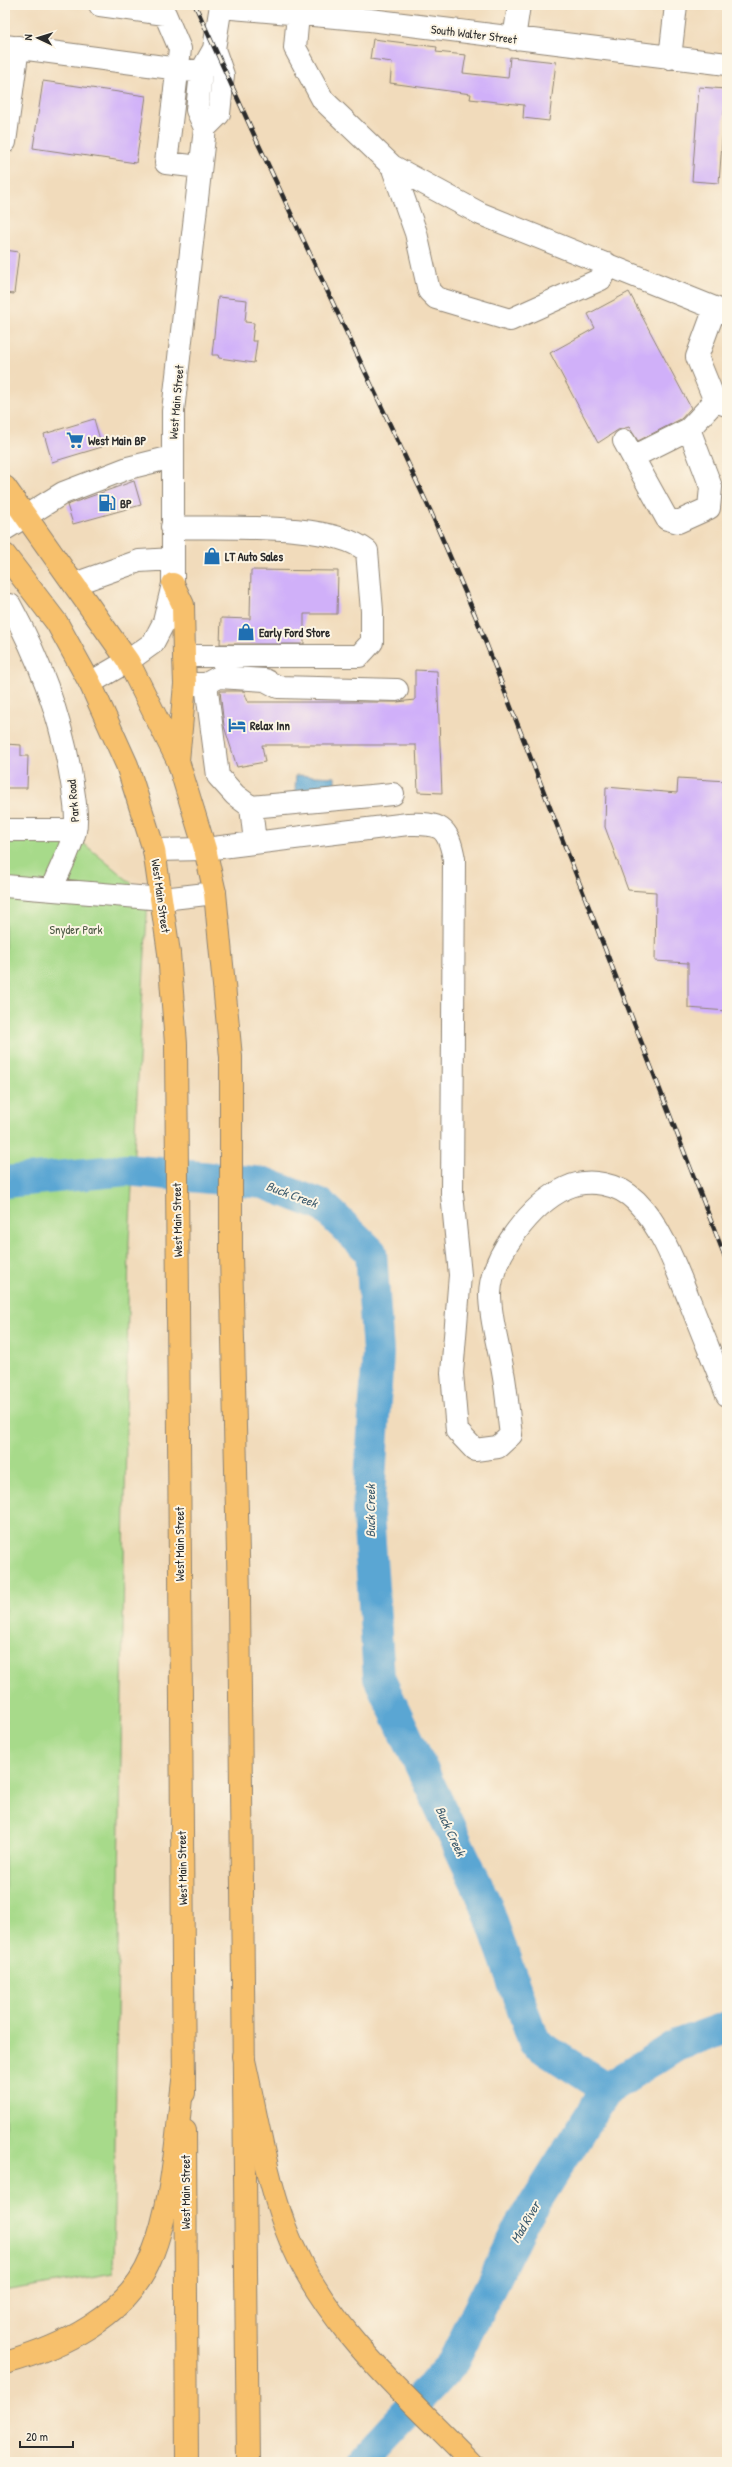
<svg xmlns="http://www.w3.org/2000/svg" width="732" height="2467" font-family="'Patrick Hand',sans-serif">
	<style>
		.green { fill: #a7da8a; stroke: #69825a }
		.water { fill: #5aa6d3; stroke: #42687f }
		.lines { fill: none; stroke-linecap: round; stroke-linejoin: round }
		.river { stroke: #5aa6d3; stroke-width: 32 }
		.building { fill: #d0b0f9 }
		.minor-casing { stroke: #8e8373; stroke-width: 24 }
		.major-casing { stroke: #8e8373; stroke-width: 24 }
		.highway-casing { stroke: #8e8373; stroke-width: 24 }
		.minor { stroke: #fff; stroke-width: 22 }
		.major { stroke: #f7c06c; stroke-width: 22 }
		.highway { stroke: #f7c06c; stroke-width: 22 }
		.rail-casing { stroke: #2b2b2b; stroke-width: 4.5 }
		.rail { stroke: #fcf5e5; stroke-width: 3; stroke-dasharray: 9; stroke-linecap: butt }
		.labels { text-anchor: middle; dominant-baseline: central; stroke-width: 4; stroke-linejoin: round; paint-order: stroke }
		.street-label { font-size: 12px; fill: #2b2b2b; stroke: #fcf5e5 }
		.poi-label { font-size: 12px; font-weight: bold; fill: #2b2b2b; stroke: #fcf5e5; text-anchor: start }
		.park-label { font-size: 12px; fill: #4a5743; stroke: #fcf5e5 }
		.water-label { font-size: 13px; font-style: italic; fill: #3e5c6e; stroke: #fcf5e5 }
	</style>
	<rect width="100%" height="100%" fill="#fcf5e5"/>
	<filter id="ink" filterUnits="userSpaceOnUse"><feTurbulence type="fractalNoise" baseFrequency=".025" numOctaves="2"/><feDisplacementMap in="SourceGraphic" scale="8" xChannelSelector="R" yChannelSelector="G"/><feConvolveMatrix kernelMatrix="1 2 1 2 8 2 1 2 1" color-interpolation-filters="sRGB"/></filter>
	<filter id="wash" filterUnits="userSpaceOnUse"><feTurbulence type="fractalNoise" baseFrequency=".012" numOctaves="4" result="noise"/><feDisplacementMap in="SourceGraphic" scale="16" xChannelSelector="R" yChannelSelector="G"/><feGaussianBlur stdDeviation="0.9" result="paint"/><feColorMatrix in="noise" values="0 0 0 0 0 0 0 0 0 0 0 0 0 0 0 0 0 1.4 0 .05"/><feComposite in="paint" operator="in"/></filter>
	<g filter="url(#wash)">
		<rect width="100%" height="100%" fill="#f1dbbb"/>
		<path class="green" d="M5,832L71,833L148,897L129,1241L113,2273L5,2292Z"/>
		<path class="water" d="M296,775L335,777V798L294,804Z"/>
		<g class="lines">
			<path class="river" d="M5,1182L126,1170L264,1183L323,1206L371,1252L378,1353L368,1513L379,1678L485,1902L534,2042L607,2089
				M361,2462L451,2365L521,2225L607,2089L676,2045L727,2027"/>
		</g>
		<g id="blocks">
			<path class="building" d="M373,39L437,47L436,52L466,55L463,73L508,78L510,57L556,62L549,121L523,118L524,105L470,99L471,94L390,83L392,62L370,59Z
				M43,81L146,96L136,163L33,148Z
				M699,87L726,89L719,183L692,181Z
				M5,250L19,252L14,294L5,293Z
				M629,292L691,408L681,419L638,441L629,427L618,430L598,443L550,353L595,328L588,314Z
				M218,297L247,300L245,322L254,323L252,341H257L254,363L219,358L218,355H212Z
				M94,419L102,447L52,462L44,434Z
				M134,481L141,505L73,524L67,505Z
				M251,570L338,571L337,614H304V644H220L221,618L250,619Z
				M415,670L437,671L442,793L418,792L416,745H262L265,762L237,767L224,726L220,691H244L248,702H397L415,700Z
				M5,744L21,745V756H28L27,788H5Z
				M678,778L727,781V1011L688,1008V963L655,961L656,892L628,890L605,827L606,787L677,793Z"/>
		</g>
	</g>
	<g filter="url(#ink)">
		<use href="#blocks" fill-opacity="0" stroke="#8e8373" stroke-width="1"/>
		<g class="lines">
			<g class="minor-casing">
				<path id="minor" d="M100,5L165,14L180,49L166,163L200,167
					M220,7L370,20L727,64
					M298,14L295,48L323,100L392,166L416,233L429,291L436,298L510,320L601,279L607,264
					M514,39L519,5
					M5,46L194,71
					M670,58L676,5
					M205,128L219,114L223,75L214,49
					M5,142L18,47
					M392,166L481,214L727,313
					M715,401L697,357L715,308
					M624,441L667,519L678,522L709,508L711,487L689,429L715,401L727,405
					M633,457L689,429
					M172,527C222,529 329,521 367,551L372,611V642L359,656H184
					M5,529L63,493L128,468L172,457
					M74,584L139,561L173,559
					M10,605C40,660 62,720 72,783C74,797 78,817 75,831C70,851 59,870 52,888
					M90,683L128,661L153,643L164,622L173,584V411L205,128L197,110L201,72L214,49L221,5
					M185,684H206L218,776L235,795L251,807L255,842
					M206,684L219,677L265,680L278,687L397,690
					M251,807L393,794
					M5,830H75
					M154,850L205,849L408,824C440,823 448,826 454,859L452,1194L460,1275L452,1373L457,1431L475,1450L498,1447L511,1435C508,1414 507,1393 503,1372C499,1347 490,1320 490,1294C491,1255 532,1204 566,1188C589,1177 619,1184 636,1201C662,1227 677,1270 690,1302C702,1333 715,1364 727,1395
					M5,886L163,899L215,893"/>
			</g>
			<g class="major-casing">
				<path id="major" d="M5,487L128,661L178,761L205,849L215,893L231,1057V1254L239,1598L248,2462
					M5,555L57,623L90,683L127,765L154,850L169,953L176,1044L184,2093
					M173,584L183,605L184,656L185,684L178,761
					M185,2131L187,2462"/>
			</g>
			<g class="highway-casing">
				<path id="highway" d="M243,2056C256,2112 265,2172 285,2227C320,2322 402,2391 471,2462
					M5,2363C60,2348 128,2316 151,2258C174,2200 176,2135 184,2073"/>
			</g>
			<use href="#minor" class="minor"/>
			<use href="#major" class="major"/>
			<use href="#highway" class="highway"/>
			<g class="rail-casing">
				<path id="rail" d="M195,5L256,139L430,510L475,615L727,1262"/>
			</g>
			<use href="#rail" class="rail"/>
		</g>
	</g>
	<defs>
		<g id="supermarket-bare" transform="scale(1.38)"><path d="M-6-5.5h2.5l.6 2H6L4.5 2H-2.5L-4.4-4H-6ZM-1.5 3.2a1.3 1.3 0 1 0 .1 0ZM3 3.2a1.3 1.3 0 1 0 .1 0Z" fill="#1f6fb2" stroke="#fcf5e5" stroke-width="2.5" paint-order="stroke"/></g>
		<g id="fuel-bare" transform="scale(1.38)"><path d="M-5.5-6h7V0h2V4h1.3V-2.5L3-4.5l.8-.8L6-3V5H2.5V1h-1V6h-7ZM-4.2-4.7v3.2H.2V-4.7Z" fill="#1f6fb2" stroke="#fcf5e5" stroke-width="2.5" paint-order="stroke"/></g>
		<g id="shop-bare" transform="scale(1.38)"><path d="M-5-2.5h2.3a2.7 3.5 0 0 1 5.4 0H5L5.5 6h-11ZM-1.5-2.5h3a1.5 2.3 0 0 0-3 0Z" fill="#1f6fb2" stroke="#fcf5e5" stroke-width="2.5" paint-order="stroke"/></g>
		<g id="hotel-bare" transform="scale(1.38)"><path d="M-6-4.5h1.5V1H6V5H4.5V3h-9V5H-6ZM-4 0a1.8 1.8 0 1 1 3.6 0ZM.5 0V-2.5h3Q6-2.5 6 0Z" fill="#1f6fb2" stroke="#fcf5e5" stroke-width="2.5" paint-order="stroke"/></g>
	</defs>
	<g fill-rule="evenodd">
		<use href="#supermarket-bare" x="75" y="440"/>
		<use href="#fuel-bare" x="107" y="503"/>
		<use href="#shop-bare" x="212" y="556"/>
		<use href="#shop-bare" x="246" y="632"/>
		<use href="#hotel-bare" x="237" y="725"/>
	</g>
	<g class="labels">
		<g class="street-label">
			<text transform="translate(474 34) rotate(7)">South Walter Street</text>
			<text transform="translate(176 402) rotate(-85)">West Main Street</text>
			<text transform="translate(73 801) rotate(-95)">Park Road</text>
			<text transform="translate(161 896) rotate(82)">West Main Street</text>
			<text transform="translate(177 1220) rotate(-91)">West Main Street</text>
			<text transform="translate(179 1544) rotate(-90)">West Main Street</text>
			<text transform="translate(182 1868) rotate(-91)">West Main Street</text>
			<text transform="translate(185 2192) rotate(-90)">West Main Street</text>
		</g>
		<g class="poi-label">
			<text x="88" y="440">West Main BP</text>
			<text x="120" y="503">BP</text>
			<text x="225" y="556">LT Auto Sales</text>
			<text x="259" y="632">Early Ford Store</text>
			<text x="250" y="725">Relax Inn</text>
		</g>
		<g class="park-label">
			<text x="76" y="929">Snyder Park</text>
		</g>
		<g class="water-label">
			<text transform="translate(292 1194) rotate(20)">Buck Creek</text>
			<text transform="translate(370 1511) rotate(-90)">Buck Creek</text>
			<text transform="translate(451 1831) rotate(65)">Buck Creek</text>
			<text transform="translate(525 2222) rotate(-60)">Mad River</text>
		</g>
	</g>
	<rect width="732" height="2467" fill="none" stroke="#fcf5e5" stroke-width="20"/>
	<g transform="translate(38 38) rotate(274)" stroke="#fcf5e5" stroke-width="3" paint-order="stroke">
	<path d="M0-3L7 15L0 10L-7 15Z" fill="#2b2b2b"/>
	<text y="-6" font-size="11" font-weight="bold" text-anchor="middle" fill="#2b2b2b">N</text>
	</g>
	<path d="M20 2441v6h53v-6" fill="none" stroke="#2b2b2b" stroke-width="2"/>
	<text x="26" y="2441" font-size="12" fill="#2b2b2b" stroke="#fcf5e5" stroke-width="3" paint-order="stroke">20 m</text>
</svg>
